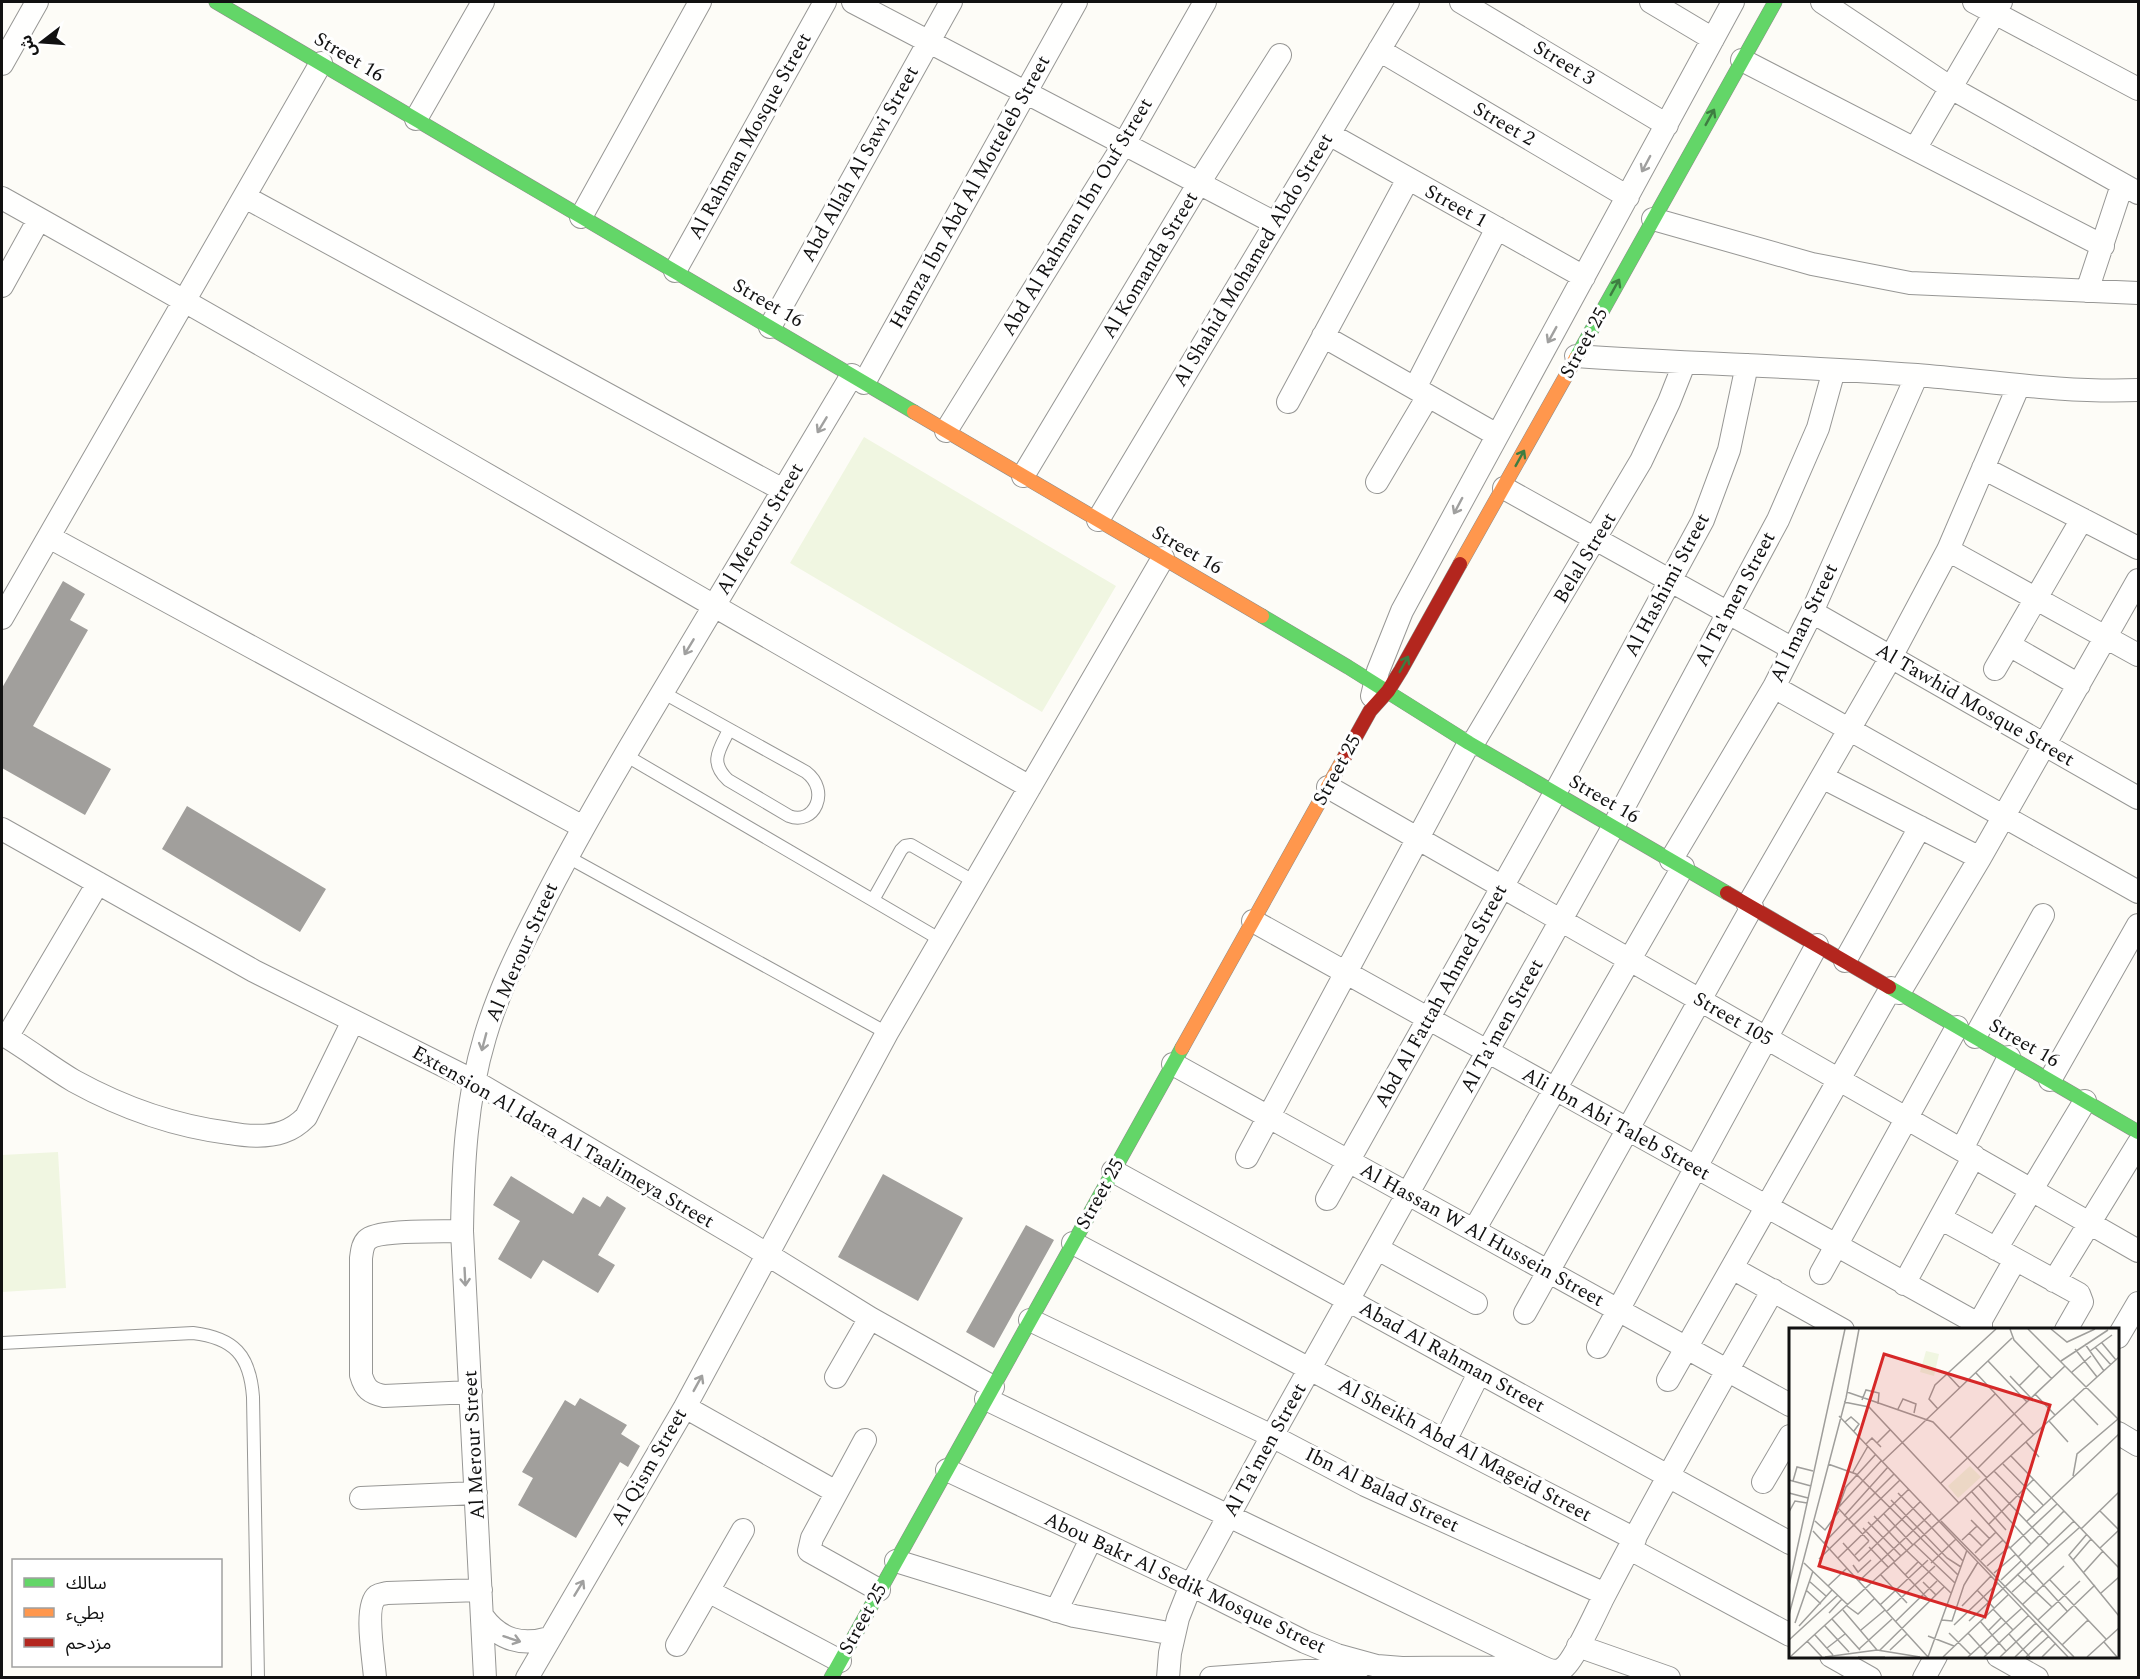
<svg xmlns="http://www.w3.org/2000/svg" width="2140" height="1679" font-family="Spectral,'Noto Sans Arabic',serif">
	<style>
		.pitch { fill: #f0f6e1 }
		.building { fill: #a19f9c }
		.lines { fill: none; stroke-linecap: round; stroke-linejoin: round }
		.lane-casing { stroke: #979795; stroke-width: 14 }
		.street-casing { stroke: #979795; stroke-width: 24 }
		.fast-casing { stroke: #8e8d8b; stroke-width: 15 }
		.slow-casing { stroke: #8e8d8b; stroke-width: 15 }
		.jam-casing { stroke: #8e8d8b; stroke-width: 15 }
		.lane { stroke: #fffffe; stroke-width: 12 }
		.street { stroke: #fffffe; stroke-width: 22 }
		.fast { stroke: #63d668; stroke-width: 14 }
		.slow { stroke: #ff974d; stroke-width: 14 }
		.jam { stroke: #b3261e; stroke-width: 14 }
		.oneway { stroke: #3e7d41 }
		.oneway2 { stroke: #a0a09f }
		.labels { text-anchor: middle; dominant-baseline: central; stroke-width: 6; stroke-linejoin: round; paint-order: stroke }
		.street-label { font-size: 20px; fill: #111; stroke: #fff }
		.inset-road { fill: none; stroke: #9f9e9b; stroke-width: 1.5 }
		.view { fill: #d62828; fill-opacity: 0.15; stroke: #d62828; stroke-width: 3 }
		.inset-edge { fill: none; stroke: #111; stroke-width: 3 }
	</style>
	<rect width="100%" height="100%" fill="#fdfcf7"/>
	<path class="pitch" d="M864,437L1116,586L1042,712L790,563Z
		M58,1152L66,1288L2,1292V1155Z"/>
	<path class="building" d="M63,581L85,594L70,620L88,630L33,726L111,769L85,815L2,768V688Z
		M187,806L326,889L300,932L162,849Z
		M883,1174L963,1218L918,1301L838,1257Z
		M511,1176L573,1214L583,1197L600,1207L607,1196L626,1208L598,1255L615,1265L598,1293L543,1260L531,1279L498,1259L520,1221L493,1205Z
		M1026,1225L1054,1240L994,1348L966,1332Z
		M580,1398L627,1425L621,1434L640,1446L628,1467L620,1462L576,1538L518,1505L533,1478L522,1472L565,1400L575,1406Z"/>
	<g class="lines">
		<g class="lane-casing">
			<path id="lane" d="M662,692L806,772C831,791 814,826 789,816L728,780C709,762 719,750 729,730
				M625,755L941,940
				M566,856L887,1033
				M873,900L901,850L905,846L911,845L975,882
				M2,1343L193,1333C234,1338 250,1355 253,1397L258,1678"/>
		</g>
		<g class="street-casing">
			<path id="street" d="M853,2L1275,223
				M1461,2L1667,125
				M1651,2L1713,39
				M1822,2L1951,88L2138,193
				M1974,2L2138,89
				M1379,50L1628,197
				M1742,60L2103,246
				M2,64L37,2
				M416,119L483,2
				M1329,134L1584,277
				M1915,149L2001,2
				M245,197L783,490
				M2,198C346,390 686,592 1030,787
				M581,217L700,2
				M1653,219L1812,264L1910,283L2138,293
				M675,271L825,2
				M2,286L39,219
				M2087,291L2122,185
				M770,327L951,2
				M1323,336L1497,435
				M1576,356C1690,364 1803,366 1917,375C1990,381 2064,393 2138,390
				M864,383L1076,2
				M1415,388L1497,228
				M1288,402L1408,179
				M946,431L1124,144L1205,2
				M1983,468L2138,548
				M1023,476L1199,183L1280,55
				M1377,482L1428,396
				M1504,488L1793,649
				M1098,520L1408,2
				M49,537L583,827
				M1948,550L2138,655
				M1812,612L2138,798
				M2,618L321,63
				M2009,645L2079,685
				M1995,669L2082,519
				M1774,687L2138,892
				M1372,696L1378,671L1402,611L1733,2
				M1472,745L1641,461L1669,402L1684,364
				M1822,777L1980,858
				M1328,787L2138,1251
				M2,829L254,971L474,1081L747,1242L870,1318L993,1387
				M1671,860L1774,687L1812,612L1917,375
				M1748,905L1891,657L1948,550L2019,385
				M1253,921L1980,1325L1977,1330
				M1845,961L1920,827
				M1899,993L1980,858L2138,580
				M2,1034C26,1048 49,1066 74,1081C123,1108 174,1126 229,1133C246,1136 266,1138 283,1132C292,1129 299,1124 306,1117L353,1021
				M7,1037L98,883
				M1975,1037L2043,915
				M1173,1064L1790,1405
				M2050,1080L2138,925
				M1962,1149L2009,1057
				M1247,1157L1469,743
				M1113,1171L1790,1543
				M1327,1199L1555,793L1703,520L1729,450L1747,365
				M1940,1218L2079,1294L2082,1302L2066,1330
				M1474,1230L1683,867
				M462,1231C444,1232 378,1229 367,1240C362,1245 362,1252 361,1258V1375C365,1389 370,1393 384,1396L471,1392
				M1073,1243L1445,1441L1635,1539
				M1378,1249L1476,1303
				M1996,1249L2085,1101
				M1732,1268L1843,1330
				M1821,1273L1957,1027
				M2054,1281L2138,1144
				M1904,1284L1974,1156
				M1525,1313L1752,907
				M1030,1320L1272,1436L1365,1485L1605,1594
				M1981,1330V1320L2015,1260
				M2118,1337L2138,1303
				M1598,1347L1817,945
				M836,1377L870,1318
				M1668,1380L1891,988
				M986,1399L1540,1666C1546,1669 1555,1673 1562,1669C1573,1663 1596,1612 1603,1598C1657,1494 1715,1392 1773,1290
				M685,1407L836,1492
				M2118,1433L2138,1445
				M865,1440L812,1538L809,1551L879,1590
				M1445,1441L1479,1373
				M947,1470L1191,1585L1305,1642L1337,1655L1377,1666L1402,1668L1536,1667
				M1763,1482L1790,1436
				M361,1498L476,1493
				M1630,1549L1790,1635
				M896,1561L1074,1616L1174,1634
				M708,1591L840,1661
				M1056,1611L1091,1539
				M483,1617C500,1640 522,1646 549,1638
				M677,1645L743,1530
				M1578,1646L1669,1678
				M1831,1656L1870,1678
				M1998,1656L2037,1678
				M375,1678C374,1661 364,1606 377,1596C380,1594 384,1594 387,1593L481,1590
				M485,1678L462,1231C463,1166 466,1100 485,1037C498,993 517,954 538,913C570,849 606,787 643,725C712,609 782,492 852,375
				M527,1678L685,1407L887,1033L1163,558
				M1168,1678L1170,1653L1178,1618L1191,1585L1272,1436L1613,827L1778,520L1818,428L1834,370
				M1211,1678L1360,1667
				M1924,1678L1936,1656"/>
		</g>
		<g class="fast-casing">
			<path id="fast" d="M216,2L914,412
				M1576,358L1775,2
				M1262,616L1348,667L1469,743L1727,893
				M1889,987L2138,1132
				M831,1678L1182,1048"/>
		</g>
		<g class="slow-casing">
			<path id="slow" d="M914,412L1262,616
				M1460,564L1576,358
				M1182,1048L1345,756"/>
		</g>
		<g class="jam-casing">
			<path id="jam" d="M1345,756L1370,711L1388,691L1401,670L1460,564
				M1727,893L1889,987"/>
		</g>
		<use href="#lane" class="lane"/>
		<use href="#street" class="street"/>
		<use href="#fast" class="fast"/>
		<use href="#slow" class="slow"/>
		<use href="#jam" class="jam"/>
	</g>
	<defs><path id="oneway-shaft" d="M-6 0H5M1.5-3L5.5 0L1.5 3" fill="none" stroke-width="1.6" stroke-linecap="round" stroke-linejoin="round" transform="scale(1.5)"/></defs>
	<g class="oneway">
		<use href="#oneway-shaft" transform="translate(1710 117) rotate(-61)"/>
		<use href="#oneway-shaft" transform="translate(1615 287) rotate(-61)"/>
		<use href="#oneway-shaft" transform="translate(1520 458) rotate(-61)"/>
		<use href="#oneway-shaft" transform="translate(1404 664) rotate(-61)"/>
	</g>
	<g class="oneway2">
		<use href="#oneway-shaft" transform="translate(1646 164) rotate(118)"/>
		<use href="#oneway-shaft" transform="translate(1552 335) rotate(119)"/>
		<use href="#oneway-shaft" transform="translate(822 425) rotate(121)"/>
		<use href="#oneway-shaft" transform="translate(1458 506) rotate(118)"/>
		<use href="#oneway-shaft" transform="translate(689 647) rotate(121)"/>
		<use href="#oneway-shaft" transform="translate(484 1042) rotate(105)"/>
		<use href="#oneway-shaft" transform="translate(465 1277) rotate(87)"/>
		<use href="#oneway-shaft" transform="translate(698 1383) rotate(-61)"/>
		<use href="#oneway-shaft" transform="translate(579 1588) rotate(-59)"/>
		<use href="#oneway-shaft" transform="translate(512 1639) rotate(18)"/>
	</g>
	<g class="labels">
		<g class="street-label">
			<text transform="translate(349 57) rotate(31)">Street 16</text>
			<text transform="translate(1564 63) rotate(31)">Street 3</text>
			<text transform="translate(1504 124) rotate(30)">Street 2</text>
			<text transform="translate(750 136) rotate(-61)">Al Rahman Mosque Street</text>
			<text transform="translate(860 164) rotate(-61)">Abd Allah Al Sawi Street</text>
			<text transform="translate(970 192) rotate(-61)">Hamza Ibn Abd Al Motteleb Street</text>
			<text transform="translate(1456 206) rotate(29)">Street 1</text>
			<text transform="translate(1077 217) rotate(-59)">Abd Al Rahman Ibn Ouf Street</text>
			<text transform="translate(1253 260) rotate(-59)">Al Shahid Mohamed Abdo Street</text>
			<text transform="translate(1150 265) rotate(-59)">Al Komanda Street</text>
			<text transform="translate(768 303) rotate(30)">Street 16</text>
			<text transform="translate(1584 343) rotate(-61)">Street 25</text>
			<text transform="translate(760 529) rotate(-59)">Al Merour Street</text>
			<text transform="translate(1187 550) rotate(30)">Street 16</text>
			<text transform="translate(1585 558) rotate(-59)">Belal Street</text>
			<text transform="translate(1667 585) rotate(-62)">Al Hashimi Street</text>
			<text transform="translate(1735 599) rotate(-62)">Al Ta'men Street</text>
			<text transform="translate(1804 623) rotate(-64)">Al Iman Street</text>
			<text transform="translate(1975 705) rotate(30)">Al Tawhid Mosque Street</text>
			<text transform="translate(1337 770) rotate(-61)">Street 25</text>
			<text transform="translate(1604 799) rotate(30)">Street 16</text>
			<text transform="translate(522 952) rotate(-66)">Al Merour Street</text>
			<text transform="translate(1441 996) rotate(-61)">Abd Al Fattah Ahmed Street</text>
			<text transform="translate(1733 1019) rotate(30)">Street 105</text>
			<text transform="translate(1502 1026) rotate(-61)">Al Ta'men Street</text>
			<text transform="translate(2024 1043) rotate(30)">Street 16</text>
			<text transform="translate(1616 1124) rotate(29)">Ali Ibn Abi Taleb Street</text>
			<text transform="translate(563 1137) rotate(30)">Extension Al Idara Al Taalimeya Street</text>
			<text transform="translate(1100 1194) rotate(-61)">Street 25</text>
			<text transform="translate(1482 1235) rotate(29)">Al Hassan W Al Hussein Street</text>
			<text transform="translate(1452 1357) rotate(29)">Abad Al Rahman Street</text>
			<text transform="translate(474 1445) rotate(-93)">Al Merour Street</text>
			<text transform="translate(1265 1450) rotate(-61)">Al Ta'men Street</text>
			<text transform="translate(1465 1450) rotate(28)">Al Sheikh Abd Al Mageid Street</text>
			<text transform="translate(649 1467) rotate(-60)">Al Qism Street</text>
			<text transform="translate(1382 1490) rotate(26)">Ibn Al Balad Street</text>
			<text transform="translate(1185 1583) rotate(25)">Abou Bakr Al Sedik Mosque Street</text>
			<text transform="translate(863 1619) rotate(-61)">Street 25</text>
		</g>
	</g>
	<g transform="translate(1789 1328)">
		<rect width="330" height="330" fill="#fdfcf7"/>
		<path d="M137,23L150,26L145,48L131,44ZM181,138L192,149L169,170L159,158Z" fill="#f0f6e1"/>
		<path class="inset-road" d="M221,1L225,12L263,51M239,1L330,92M262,1L278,14L306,1M313,15L327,32M296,16L315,43M306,19L322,37M286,21L308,49M301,23L323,7M199,33L238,74M272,33L319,2M283,44L302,28M187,45L245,107M158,46L171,60M221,48L242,70M230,58L250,38M58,64L144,94L198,150M246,66L266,87M284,71L309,97M73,72L77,62L90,65L89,76M55,74L80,79L170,175M109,81L114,71L127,76L125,85M149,81L140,71L146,57L207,1M50,88L279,329M260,93L279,114M56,94L62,89L70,96L65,103M161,110L206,66M237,114L250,129M88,115L101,102M77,116L83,110L92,119M222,128L330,240M94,133L223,10M39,136L67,146L169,247M214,136L254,177M189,140L234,95M205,143L246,185M64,144L79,118M284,148L288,126L329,91M197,151L260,217M0,152L22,158M4,153L8,139L24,143M152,155L276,38M190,158L242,216M183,164L217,202M0,165L19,170M109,165L143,200M176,170L278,283M102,172L158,230L172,239M50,178L57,159L87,126M311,183L330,202M0,184L6,173L18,175M95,186L124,217M55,188L99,139M85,188L118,223M59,192L105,146M182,192L201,211M26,193L36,202L50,183M152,193L285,329M238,193L330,106M79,194L112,228M200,196L245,151M74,200L106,234M143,200L174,233M292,201L330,164M24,203L139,329M180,205L193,218M298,206L280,227L330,288M173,212L188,198M80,213L49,180L93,132M35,215L58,191M54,215L70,233L132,173M125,216L166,255M80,219L100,240M221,220L268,176M311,220L330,202M118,223L162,265M186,225L207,204M66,227L80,213M229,229L275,183M49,230L120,161M30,231L111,152M192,232L214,212M284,232L302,211M15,235L59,277M105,235L141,273M142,235L167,211M64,237L69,244L82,232M198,238L220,219M242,243L291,199M295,244L314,223M205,245L227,226M228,246L263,279M92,247L118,275M116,247L129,234M212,252L233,232M261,252L317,311M20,253L37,268M70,253L143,185M134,254L147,267M0,258L56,1M39,258L58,240M17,262L32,276M188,262L205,280M223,264L244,245M312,265L330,249M234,276L275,238M91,277L139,232M58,278L69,286L85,271M173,278L202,248M204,281L224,302M54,282L88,322M97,284L146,238M40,285L53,271M0,287L57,70L70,1M43,291L71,322M153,292L163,293L175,257L189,234M249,292L291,253M180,293L285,193M191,293L217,323M106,294L148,253M6,295L24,243M165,297L209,255M10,298L43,262M36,298L60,324M72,302L96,282M259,302L306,257M199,303L212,290M160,305L182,327M179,305L198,326M220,306L241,329M26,307L44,327M139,308L165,318M0,312L49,267M18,313L33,329M315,314L328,329M273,317L299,292M38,320L56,306M70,321L103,291M91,322L155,259M101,322L118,306M1,329L330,29M36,329L88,322L131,329M69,329H96M139,329L178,222M154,329L220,266M179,329L233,280M195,329L240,287M211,329L247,295M226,329L254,302M237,329L260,308M253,329L267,315M298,329L330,300"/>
		<path class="view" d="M95,26L261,77L196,289L30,238Z"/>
		<rect width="330" height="330" class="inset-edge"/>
	</g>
	<rect width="2140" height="1679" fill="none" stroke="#111111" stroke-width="6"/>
	<rect x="12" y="1559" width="210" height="108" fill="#ffffff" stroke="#a0a0a0" stroke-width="1.5"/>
	<rect x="24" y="1578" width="30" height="9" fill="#63d668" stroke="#a0a0a0" stroke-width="1.5"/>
	<text x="66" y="1589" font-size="18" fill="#111111">سالك</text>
	<rect x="24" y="1608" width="30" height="9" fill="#ff974d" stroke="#a0a0a0" stroke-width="1.5"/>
	<text x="66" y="1619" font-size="18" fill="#111111">بطيء</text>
	<rect x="24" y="1638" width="30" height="9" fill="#b3261e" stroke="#a0a0a0" stroke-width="1.5"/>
	<text x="66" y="1649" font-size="18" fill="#111111">مزدحم</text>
	<g transform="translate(42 42) rotate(253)" stroke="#ffffff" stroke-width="4.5" paint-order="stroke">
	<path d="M0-4.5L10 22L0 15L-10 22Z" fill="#111111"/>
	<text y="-9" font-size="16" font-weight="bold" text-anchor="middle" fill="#111111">ش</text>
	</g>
</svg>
